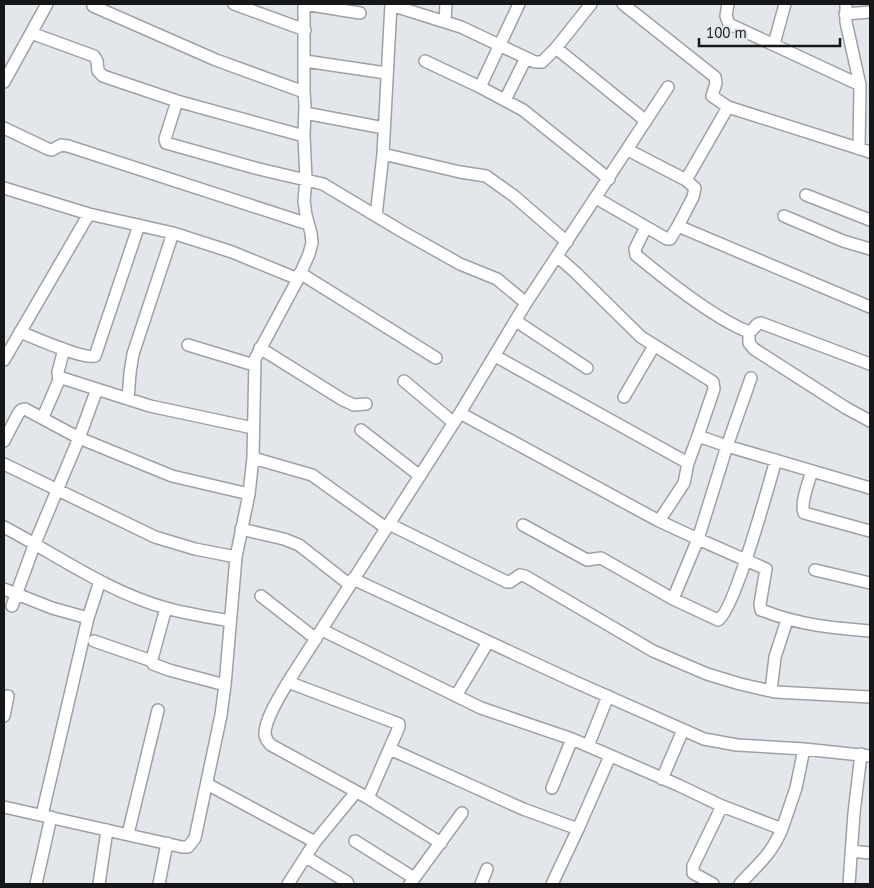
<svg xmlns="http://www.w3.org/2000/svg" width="874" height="888" font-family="'PT Sans',sans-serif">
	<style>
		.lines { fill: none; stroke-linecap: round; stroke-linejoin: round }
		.street-casing { stroke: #9da1a5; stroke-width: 14 }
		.street { stroke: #fff; stroke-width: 11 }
	</style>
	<rect width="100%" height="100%" fill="#e3e7ec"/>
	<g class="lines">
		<g class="street-casing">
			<path id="street" d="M234,4L305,30
				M519,4L480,87L523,110L609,179
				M591,4L556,48L646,121
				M623,4L715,77L716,83L712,96L728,107L870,152
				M728,4L726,16L729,24L860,85
				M846,4V22L860,85L859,149
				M391,5L461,27L535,62H542L556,48
				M93,6L216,60L304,92
				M845,14L870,12
				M445,21L446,4
				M31,33L94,56L97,61L98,71L103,76L177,101L304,136
				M774,44L785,4
				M305,61L386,73
				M425,61L480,87
				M4,82L47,4
				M505,100L526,58
				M177,101L165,139L166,143L255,168L323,184L403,232L460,264L497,279L526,303
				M305,113L384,128
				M4,128L48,149L52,150L61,145L68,146L308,224
				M628,150L686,180L695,188L693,197L678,226
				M383,154L460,172L486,176L514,196L567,242
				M686,180L728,107
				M4,188L89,214L173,233L232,252L298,279
				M806,195L870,220
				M596,198L667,239H670L678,226L870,307
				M376,216L383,154L391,4
				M784,216L843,241L870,249
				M646,227L635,249L636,255C666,280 713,318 749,332C755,330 755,323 761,323L870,364
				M558,257L575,272L641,337L713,382L714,389L698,436
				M300,273L436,358
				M516,321L587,368
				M20,332C33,337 84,360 95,356L139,225
				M749,332V343L754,349L846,408L870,421
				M188,345L254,365
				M260,348L343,400L354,405L366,404
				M495,356L688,463
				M4,360L89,214
				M751,378L727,446L870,488
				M59,380L58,372L64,349
				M404,381L454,423
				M624,397L654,346
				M128,399L130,373L133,354L173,233
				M460,413L659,521L698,539L673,599
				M43,417L59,380L62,378L150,406L253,428
				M361,430L420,476
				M4,441L18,414L21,410L25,409L79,438L172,476L249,494
				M253,458L312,475L386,528
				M4,464L155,537L195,549L236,557
				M812,471C809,481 800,504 804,513L870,531
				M659,521L684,483L688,463L698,436L727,446L698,539L766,569L760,604L761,610L764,611C799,625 834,628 870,631
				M389,524L507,582H510L520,575L525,576L653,651L707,674L740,684L775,692L870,697
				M523,525L587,560L601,558L673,599L718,620C734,612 769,484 776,460
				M4,527C57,555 108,592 166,608C187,614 209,617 230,621
				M241,529L284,539L299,545L350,585
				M815,570L870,583
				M353,579L573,681L704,739L737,745L804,749L870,756
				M4,589L52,608L88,618
				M261,596L316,639
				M12,606L35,543L79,438L97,389
				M166,608L152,659L153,664L169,670L225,685
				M322,630L481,708L572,739L678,785L722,806L782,829L796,788L804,749
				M94,641L152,661
				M288,682L399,724V727L368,798
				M771,691L775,657L787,620
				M456,696L488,642
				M4,716L8,696
				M588,746L608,696
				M390,749L523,809L578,829
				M662,779L683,730
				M207,784L315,842
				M552,788L572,739
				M4,807L182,847H188L195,838L221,715L225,685L236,557L249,494L253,458L255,359L298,279L309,254L312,243L311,233L306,215L304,201L306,179L304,136L305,105L304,92V4L360,13
				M42,815L88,618L100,581
				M128,834L158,710
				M355,841L414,878
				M441,843L368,798L271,745C268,742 266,739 265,735C264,720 281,694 288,682L460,413L526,303L668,87
				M851,851L870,853
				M306,857L347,882L348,884
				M36,884L51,817
				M99,884L107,830
				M159,884L167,843
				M288,884L315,842L356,792
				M410,884L462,813
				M481,884L487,869
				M552,884L578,829L610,756
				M713,884L693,873V866L722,806
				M740,884C758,864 771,855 782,829
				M849,884L854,813L861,754"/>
		</g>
		<use href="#street" class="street"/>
	</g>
	<rect width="874" height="888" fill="none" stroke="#161719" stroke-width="10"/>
	<path d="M699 38v8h141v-8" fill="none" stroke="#161719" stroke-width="2.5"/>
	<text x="706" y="38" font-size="15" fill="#161719" stroke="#e3e7ec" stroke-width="4" paint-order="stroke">100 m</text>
</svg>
